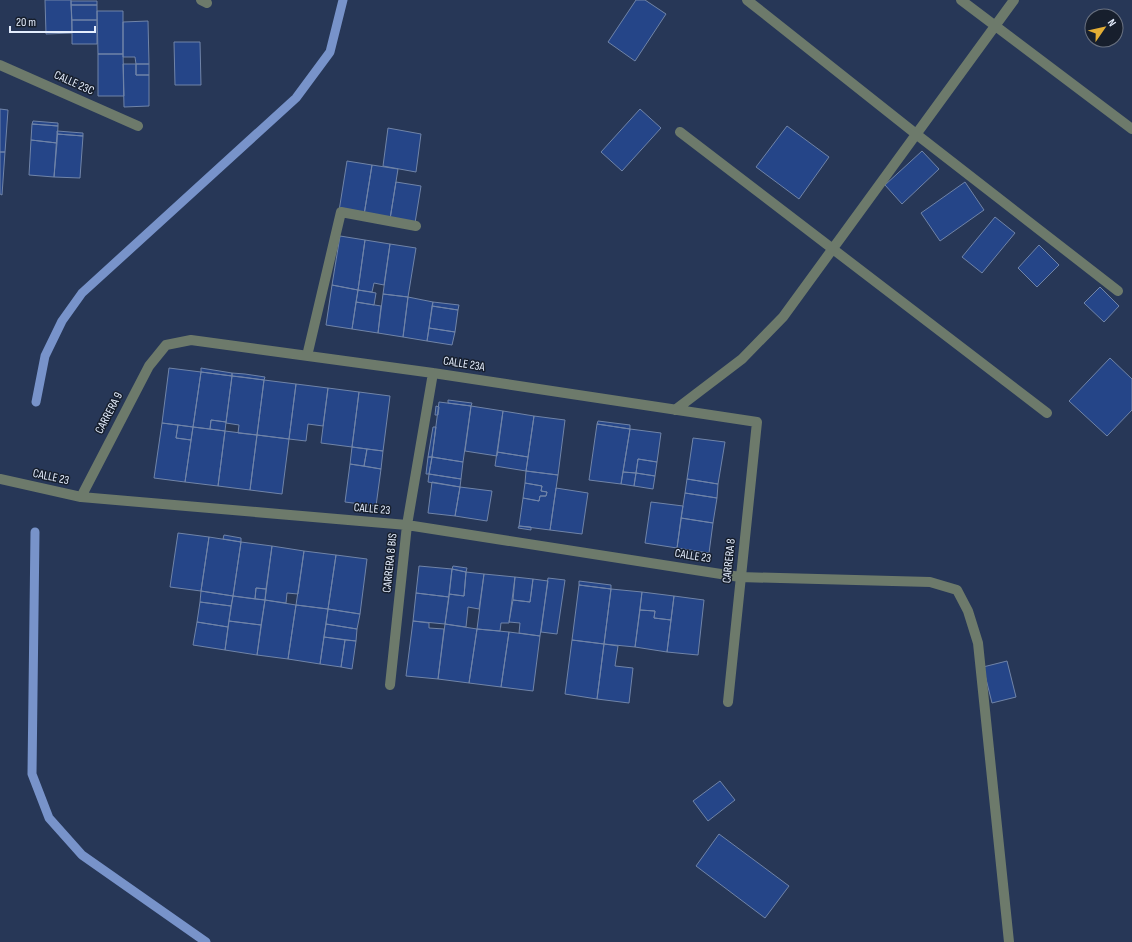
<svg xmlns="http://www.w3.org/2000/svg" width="1132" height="942" font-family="'Sofia Sans Condensed',sans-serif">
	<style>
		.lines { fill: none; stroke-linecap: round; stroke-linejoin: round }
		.stream { stroke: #7893ca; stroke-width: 9 }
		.building { fill: #254588; stroke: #7084a8 }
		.minor { stroke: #6d7a6b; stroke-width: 10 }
		.labels { text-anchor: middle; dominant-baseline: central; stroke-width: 3; stroke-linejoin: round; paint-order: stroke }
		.street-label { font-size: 12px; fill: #e4edfd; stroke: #171f2d }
	</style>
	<rect width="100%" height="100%" fill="#273757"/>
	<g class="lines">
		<path class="stream" d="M36,402L45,356L62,321L82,293L296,98L330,52L343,0
			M35,532L32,774L49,818L82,855L206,942"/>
	</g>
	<path class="building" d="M45,0H71L72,33L46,34Z
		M636,0H645L666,14L635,61L608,42Z
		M71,1H97V5H71Z
		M71,5H97V20H72Z
		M97,11H123V54H98Z
		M72,20H97V44H72Z
		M148,21L149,64H136L135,57H123V22Z
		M174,42H200L201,85H175Z
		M98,54H123L124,96H98Z
		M123,64H136V75H149V106L124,107Z
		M136,64H149V75H136Z
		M0,109L8,110L5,152H0Z
		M640,109L661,128L622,171L601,152Z
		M33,121L58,123V126L32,124Z
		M32,124L58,126L57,143L31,140Z
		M787,126L829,157L799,199L756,167Z
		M388,128L421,134L416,172L383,166Z
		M57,131L83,133V136L57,134Z
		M57,134L83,136L80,178L54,177Z
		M31,140L57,143L54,177L29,175Z
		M922,151L939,169L902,204L885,185Z
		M0,152H5L2,195L0,194Z
		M347,161L372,165L364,215L339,211Z
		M372,165L398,169L390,219L364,215Z
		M396,182L421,186L415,223L390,219Z
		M965,182L984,210L940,241L921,213Z
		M995,217L1015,233L982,273L962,257Z
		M340,236L365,240L358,290L332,285Z
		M365,240L390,244L384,285L374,283L372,292L358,290Z
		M390,244L416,248L408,297L383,294Z
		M1039,245L1059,265L1037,287L1018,268Z
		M332,285L358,290L352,329L326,325Z
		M1100,287L1119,306L1104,322L1084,303Z
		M358,290L376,293L374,305L356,302Z
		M383,294L408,297L403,337L378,333Z
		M408,297L433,302L427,341L403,337Z
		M356,302L381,306L378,333L352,329Z
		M433,302L459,305L458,310L432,306Z
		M432,306L458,310L455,332L429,328Z
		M429,328L455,332L452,345L427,341Z
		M1110,358L1132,379V410L1107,436L1069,401Z
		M169,368L201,372L193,427L162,423Z
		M201,368L232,373V376L201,372Z
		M201,372L232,376L226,422L211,420L210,429L193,427Z
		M232,373L245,374L265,377L264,380L242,377L232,376Z
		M232,376L264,380L257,435L238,433L239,425L226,423Z
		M264,380L296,384L289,439L257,435Z
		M296,384L328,388L323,426L308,424L306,441L289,439Z
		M328,388L359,392L352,447L321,443Z
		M359,392L390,396L383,451L352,447Z
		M448,400L472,403L471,406L448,403Z
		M439,402L471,406L463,462L432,457Z
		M436,406L439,407L438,415H435Z
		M471,406L503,411L497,456L465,451Z
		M503,411L534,416L528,457L497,452Z
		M534,416L565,420L558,475L526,471Z
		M211,420L226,422L225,431L210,429Z
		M598,421L630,425V429L597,424Z
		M162,423L178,425L176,438L191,440L185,482L154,478Z
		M597,424L630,429L621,484L589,480Z
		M178,425L193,427L191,440L176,438Z
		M193,427L225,431L218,486L185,482Z
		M433,427H436L432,457H428Z
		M630,429L661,433L657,462L638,459L636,473L623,472Z
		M225,431L257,435L250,490L218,486Z
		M257,435L289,439L282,494L250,490Z
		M693,438L725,442L718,484L687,479Z
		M352,447L367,449L364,466L350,464Z
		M367,449L383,451L381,469L364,466Z
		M497,452L528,457L526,471L495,466Z
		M428,457H432L429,474H426Z
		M432,457L463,462L461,479L429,474Z
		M638,459L657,462L655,476L636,473Z
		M350,464L381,469L376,506L345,502Z
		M526,471L558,475L550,530L519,526L523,498L539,501L540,496H546L547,492L541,491L542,486L525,483Z
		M623,472L636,473L634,486L621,484Z
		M636,473L655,476L653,489L634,486Z
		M429,474L461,479L460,487L428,482Z
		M687,479L718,484L717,498L685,493Z
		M432,482L460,487L455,516L428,513Z
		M525,483L542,486L541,491L547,492L546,496H540L539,501L523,498Z
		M460,487L492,491L487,521L455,516Z
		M556,488L588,493L582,534L550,530Z
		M685,493L717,498L713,523L681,518Z
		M651,502L683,506L677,548L645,543Z
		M681,518L713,523L709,553L677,548Z
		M519,526L531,527V530L518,528Z
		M178,533L209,537L201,591L170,587Z
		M224,535L241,538V542L223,539Z
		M209,537L241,542L233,596L201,591Z
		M241,542L272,546L266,589L256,588L255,599L233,596Z
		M272,546L304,551L298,594L287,593L286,603L265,600Z
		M304,551L336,555L328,609L296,605Z
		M336,555L367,559L360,614L328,609Z
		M419,566L452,569L449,597L416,593Z
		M453,566L467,568L466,572L452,569Z
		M452,569L466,572L464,596L449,594Z
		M466,572L484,574L479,609L468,607L466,627L445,624L449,594L464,596Z
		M484,574L515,577L509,623H501L500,631L477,629Z
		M515,577L533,579L530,602L513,600Z
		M548,578L565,580L557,634L541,632Z
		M533,579L548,581L540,636L519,633L520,623L509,622L513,600L530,602Z
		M579,581L611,585V589L579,585Z
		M579,585L611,589L604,644L572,640Z
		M256,588L266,589L265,600L255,599Z
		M611,589L642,592L635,647L604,644Z
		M201,591L233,596L231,606L200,602Z
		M642,592L674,596L671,620L654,618L655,611L640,610Z
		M416,593L449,597L445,624L413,621Z
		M233,596L265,600L261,625L229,621Z
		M674,596L704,600L698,655L667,652Z
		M265,600L296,605L288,659L257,655Z
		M200,602L231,606L228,627L197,622Z
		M296,605L328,609L320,664L288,659Z
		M328,609L360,614L357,629L326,624Z
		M640,610L655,611L654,618L671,620L667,652L635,647Z
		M229,621L261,625L257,655L225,650Z
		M413,621L429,623V628L444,629L438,679L406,676Z
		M197,622L228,627L225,650L193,645Z
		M326,624L357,629L356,641L324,637Z
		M445,624L477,629L469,683L438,679Z
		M477,629L509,632L501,687L469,683Z
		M509,632L540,636L533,691L501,687Z
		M324,637L345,640L341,667L320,664Z
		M345,640L356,641L352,669L341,667Z
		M572,640L604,644L597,699L565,694Z
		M604,644L618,646L615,666L633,668L629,703L597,699Z
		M1007,661L1016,697L992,703L983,667Z
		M720,781L735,800L708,821L693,801Z
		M719,834L789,886L765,918L696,866Z"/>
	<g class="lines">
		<path class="minor" d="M201,0L207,3
			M747,0L916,134L1118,291
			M961,0L1132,129
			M0,65L138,126
			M680,132L1047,413
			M307,356L341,212L416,226
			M675,410L742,359L783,317L1014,0
			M0,479L81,497L407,525L740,577L930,582L957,590L968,611L978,643L1009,942
			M81,497L149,366L166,345L191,340L433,373L757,422L728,702
			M390,685L407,525L433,373"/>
	</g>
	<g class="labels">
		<g class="street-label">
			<text transform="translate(74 83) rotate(24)">CALLE 23C</text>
			<text transform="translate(464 364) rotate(9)">CALLE 23A</text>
			<text transform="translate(109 413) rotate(-62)">CARRERA 9</text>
			<text transform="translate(51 477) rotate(12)">CALLE 23</text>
			<text transform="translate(372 509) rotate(5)">CALLE 23</text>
			<text transform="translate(693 556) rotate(9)">CALLE 23</text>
			<text transform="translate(729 561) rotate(-84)">CARRERA 8</text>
			<text transform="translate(390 563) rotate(-84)">CARRERA 8 BIS</text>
		</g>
	</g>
	<g transform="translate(1104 28) rotate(56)"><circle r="19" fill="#171f2d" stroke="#697180"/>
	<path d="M0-3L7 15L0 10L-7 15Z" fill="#e4ae35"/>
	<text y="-6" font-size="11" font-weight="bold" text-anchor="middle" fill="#e4edfd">N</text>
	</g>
	<path d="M10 26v6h85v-6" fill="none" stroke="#e4edfd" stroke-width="2"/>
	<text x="16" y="26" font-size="12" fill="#e4edfd" stroke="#171f2d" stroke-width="3" paint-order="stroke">20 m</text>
</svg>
